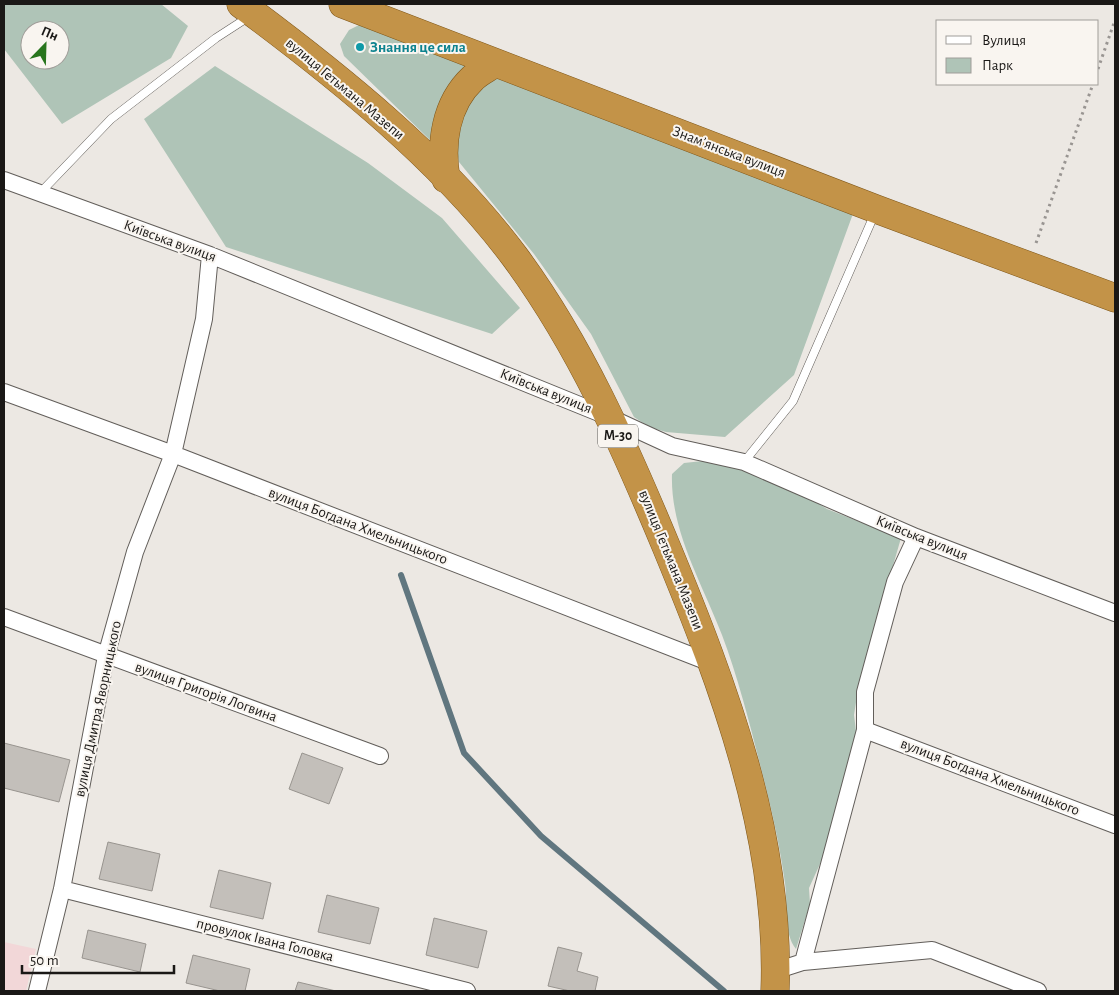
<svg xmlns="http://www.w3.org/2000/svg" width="1119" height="995" font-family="'Alegreya Sans',sans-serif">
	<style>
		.commercial { fill: #f2d7d8 }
		.green { fill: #afc4b7; fill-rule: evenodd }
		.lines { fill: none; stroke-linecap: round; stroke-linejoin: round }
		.stream { stroke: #60767f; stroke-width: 6 }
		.building { fill: #c3bfba; stroke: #98948f }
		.service-casing { stroke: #625e5a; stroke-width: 9 }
		.minor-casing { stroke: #625e5a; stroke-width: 18 }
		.trunk-casing { stroke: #7e5619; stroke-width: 29 }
		.path { stroke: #999592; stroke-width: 3; stroke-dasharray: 2.5 4; stroke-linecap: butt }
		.service { stroke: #fff; stroke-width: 8 }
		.minor { stroke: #fff; stroke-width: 16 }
		.trunk { stroke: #c39348; stroke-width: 28 }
		.culture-dot { fill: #0f9aa8; stroke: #f9f5f0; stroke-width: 2 }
		.labels { text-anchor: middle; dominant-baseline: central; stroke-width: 4; stroke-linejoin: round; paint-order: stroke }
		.shield { fill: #f9f5f0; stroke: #5d5a57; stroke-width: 1 }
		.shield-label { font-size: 14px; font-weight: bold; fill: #1a1816 }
		.culture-label { font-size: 15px; font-weight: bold; fill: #0d838f; stroke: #f9f5f0; text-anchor: start }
		.street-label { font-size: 15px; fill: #1a1816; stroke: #f9f5f0 }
	</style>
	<rect width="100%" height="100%" fill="#ece8e3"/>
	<path class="commercial" d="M4,942L36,949L26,991H4Z"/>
	<path class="green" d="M4,4H161L188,26L171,58L62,124L4,49ZM30,30H60V60H30Z
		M361,24L469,67L432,142L344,56L340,44L349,30Z
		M215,66L368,163L442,218L520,308L492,334L226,247L144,119Z
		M509,74L854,211L794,375L725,437L666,432L649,427L634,417L591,334L534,254L459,162L454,135L458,113L487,79Z
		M703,461L766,471L827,509L901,538L859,683L854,715L856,731L830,842L809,888L810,904L796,949C783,933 788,904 785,883C780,847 772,811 763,776C751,729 739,680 722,635C702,583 670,530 672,474L684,463Z"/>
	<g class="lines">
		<path class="stream" d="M401,575L464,753L541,836L724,991"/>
	</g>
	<path class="building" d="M4,743L70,760L59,802L4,788Z
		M302,753L343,768L329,804L289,789Z
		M108,842L160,854L152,891L99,879Z
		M219,870L271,883L263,919L210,907Z
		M327,895L379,908L370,944L318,932Z
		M434,918L487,931L478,968L426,955Z
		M88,930L146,944L140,972L82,958Z
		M558,947L582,953L577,971L598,977L595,991H570L548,986Z
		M193,955L250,969L245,991H220L186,983Z
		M298,982L336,991H295Z"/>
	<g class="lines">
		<g class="service-casing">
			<path id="service" d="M40,193L111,119L216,38L250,16
				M744,462L793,401L875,213"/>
		</g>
		<g class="minor-casing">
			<path id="minor" d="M4,180L210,255L609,417L672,446L744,462L916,537L1115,613
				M4,392L173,454L711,663
				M4,617L380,756
				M865,730L1115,825
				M62,889L467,991
				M803,962L865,730V692L895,582L916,537
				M775,971L803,962L932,950L1038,991
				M37,991L62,889L106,656L135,552L173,454L204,319L210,255"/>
		</g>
		<g class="trunk-casing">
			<path id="trunk" d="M241,4C338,76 442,159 515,257C580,345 624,445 666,546C724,686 781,837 775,991
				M343,4L876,209L1115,298
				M446,179C440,144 445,104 473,78C479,72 488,68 495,63"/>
		</g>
		<path class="path" d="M1098,69L1115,20
			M1036,243L1093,84"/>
		<use href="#service" class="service"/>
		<use href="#minor" class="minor"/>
		<use href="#trunk" class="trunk"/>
	</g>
	<circle class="culture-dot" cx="360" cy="47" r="5"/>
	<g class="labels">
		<rect class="shield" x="598" y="424.5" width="40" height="23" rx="4"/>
		<g class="shield-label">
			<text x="618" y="436">М-30</text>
		</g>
		<g class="culture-label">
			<text x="370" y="47">Знання це сила</text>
		</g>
		<g class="street-label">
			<text transform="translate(345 89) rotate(40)">вулиця Гетьмана Мазепи</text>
			<text transform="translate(729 152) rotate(21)">Знамʼянська вулиця</text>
			<text transform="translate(170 241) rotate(20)">Київська вулиця</text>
			<text transform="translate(546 391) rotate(22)">Київська вулиця</text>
			<text transform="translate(358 526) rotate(21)">вулиця Богдана Хмельницького</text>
			<text transform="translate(922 538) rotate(22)">Київська вулиця</text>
			<text transform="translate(671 560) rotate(68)">вулиця Гетьмана Мазепи</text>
			<text transform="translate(206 692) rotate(20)">вулиця Григорія Логвина</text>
			<text transform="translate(98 709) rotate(-78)">вулиця Дмитра Яворницького</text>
			<text transform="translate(990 777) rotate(21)">вулиця Богдана Хмельницького</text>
			<text transform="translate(265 940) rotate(14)">провулок Івана Головка</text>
		</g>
	</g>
	<rect width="1119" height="995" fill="none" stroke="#1a1816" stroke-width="10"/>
	<rect x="936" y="20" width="162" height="65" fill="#f9f5f0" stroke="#a09d99"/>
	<rect x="946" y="36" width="25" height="8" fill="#ffffff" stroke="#a09d99"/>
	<text x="982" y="45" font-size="15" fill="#1a1816">Вулиця</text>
	<rect x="946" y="58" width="25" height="15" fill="#afc4b7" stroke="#a09d99"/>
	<text x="982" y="70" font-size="15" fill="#1a1816">Парк</text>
	<g transform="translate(45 45) rotate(23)"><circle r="24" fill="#f9f5f0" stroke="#a09d99"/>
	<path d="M0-4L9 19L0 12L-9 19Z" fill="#28751d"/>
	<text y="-8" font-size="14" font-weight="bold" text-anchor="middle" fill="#1a1816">Пн</text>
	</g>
	<path d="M22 965v8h152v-8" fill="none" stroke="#1a1816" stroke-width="2.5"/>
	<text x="30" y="965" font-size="15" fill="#1a1816" stroke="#f9f5f0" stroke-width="4" paint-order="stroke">50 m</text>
</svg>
